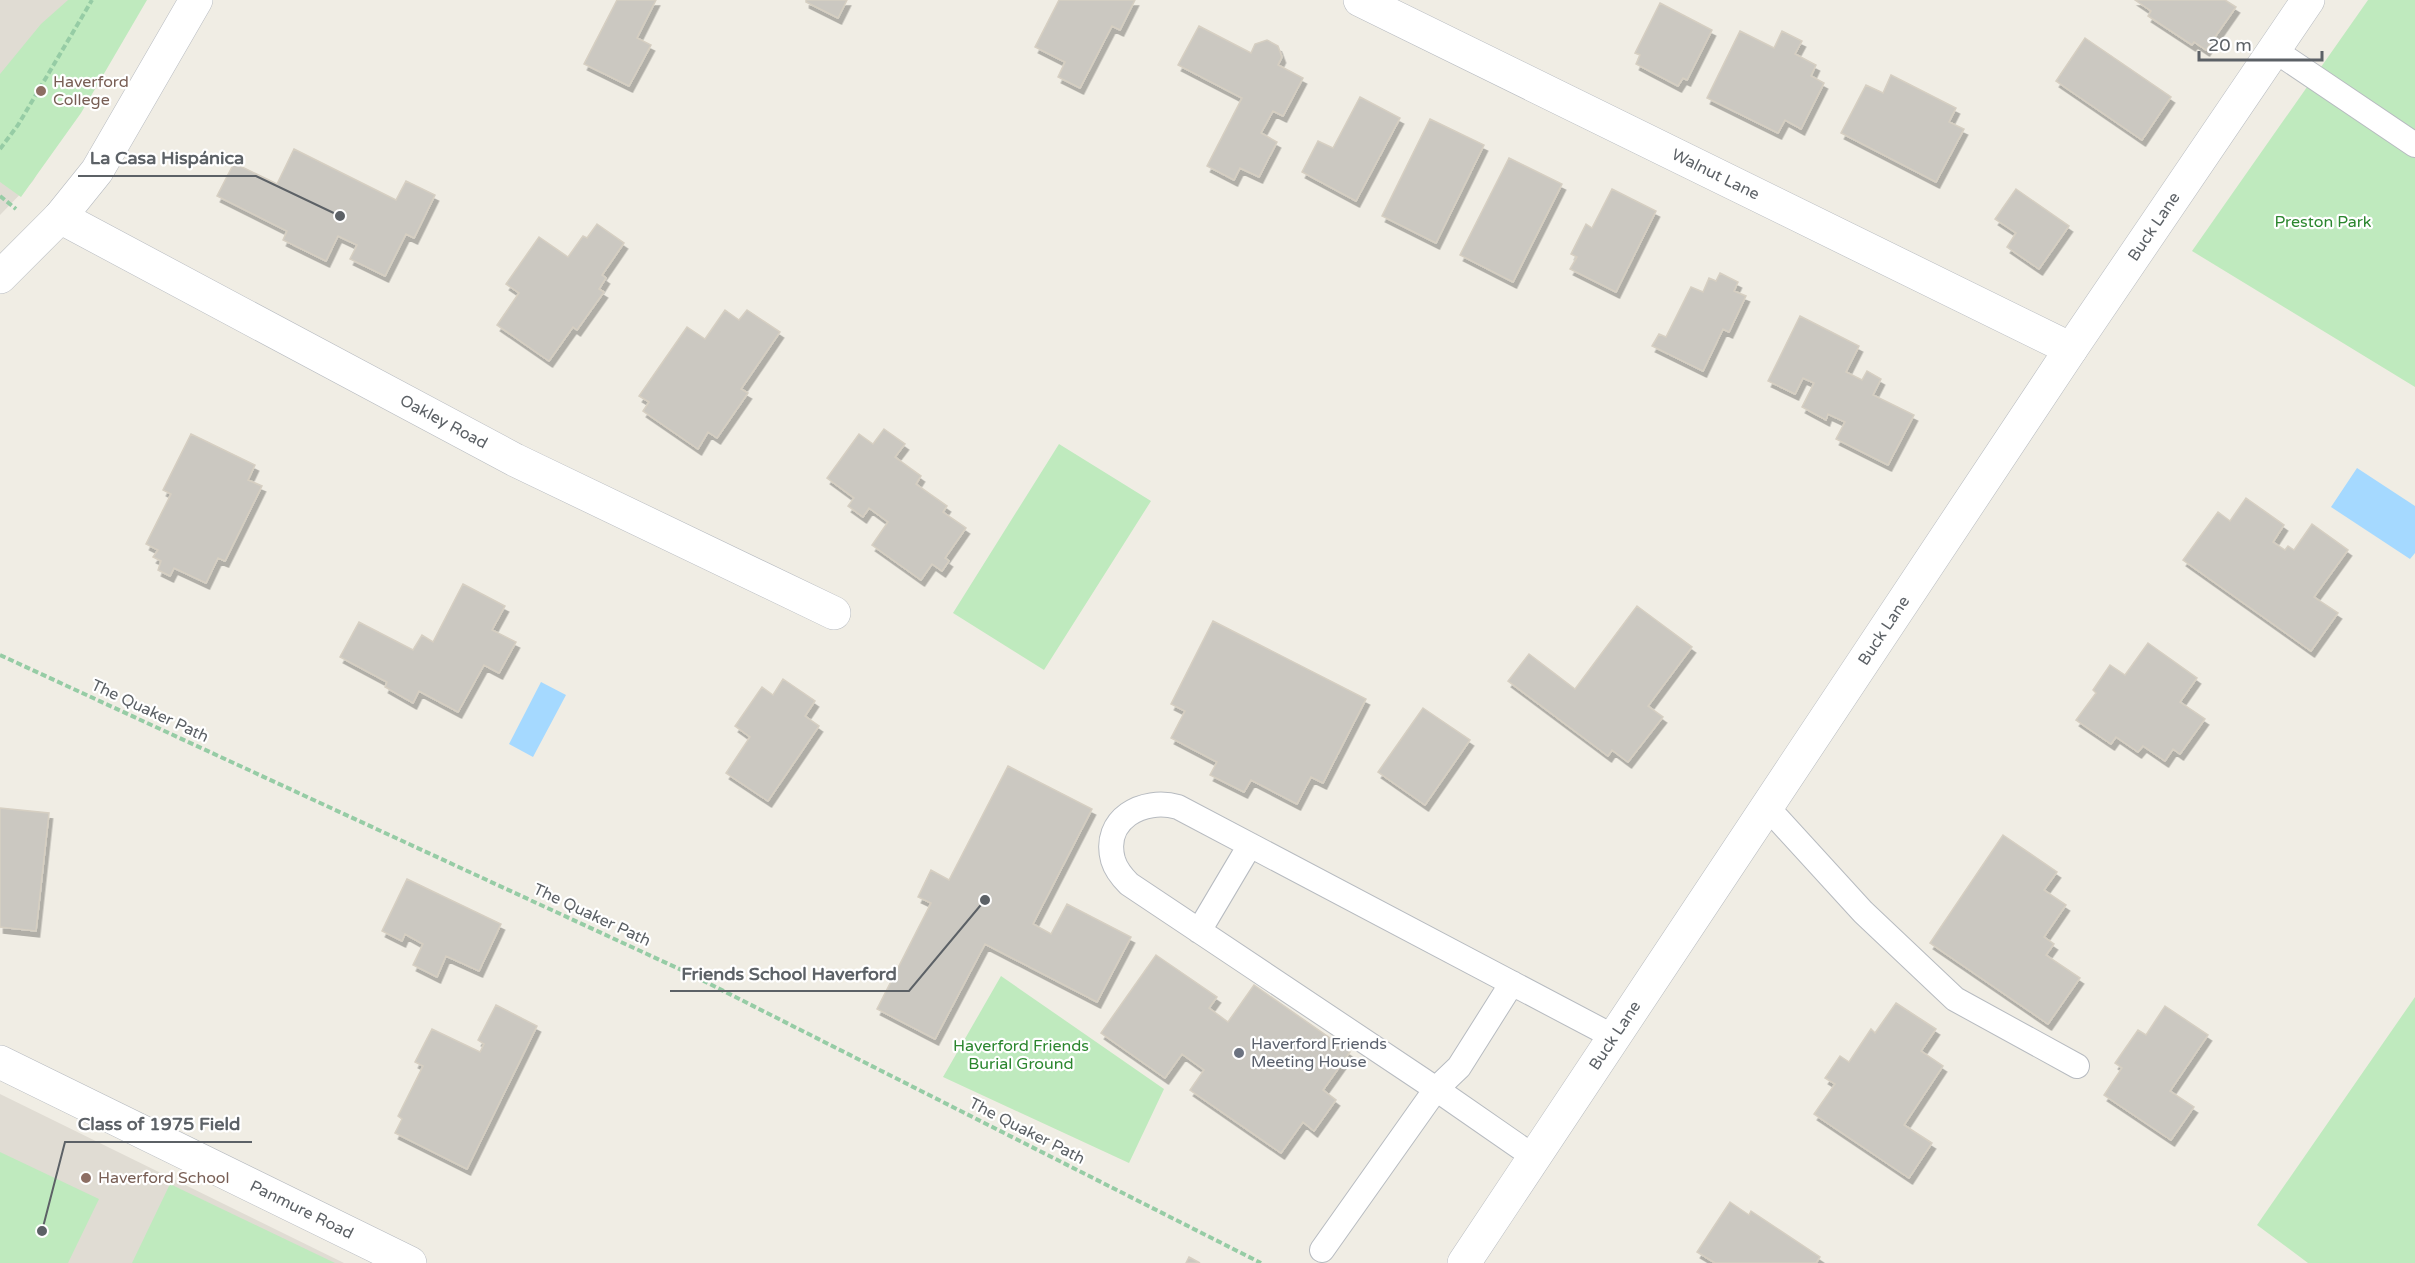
<svg xmlns="http://www.w3.org/2000/svg" width="2415" height="1263" font-family="'Varela Round',sans-serif">
	<style>
		.education { fill: #e0dcd3 }
		.green { fill: #bfeabe }
		.water { fill: #a5d9ff }
		.building { fill: #cbc8c1; stroke: #d6cfc2; stroke-width: 1.5; filter: url(#shadow) }
		.lines { fill: none; stroke-linecap: round; stroke-linejoin: round }
		.service-casing { stroke: #b7bbc0; stroke-width: 26 }
		.minor-casing { stroke: #b7bbc0; stroke-width: 34 }
		.tertiary-casing { stroke: #b7bbc0; stroke-width: 34 }
		.path { stroke: #96cca5; stroke-width: 4; stroke-dasharray: 6 3; stroke-linecap: butt }
		.service { stroke: #fff; stroke-width: 24 }
		.minor { stroke: #fff; stroke-width: 33 }
		.tertiary { stroke: #fff; stroke-width: 33 }
		.education-dot { fill: #8d6e63; stroke: #fff; stroke-width: 2 }
		.worship-dot { fill: #6b7280; stroke: #fff; stroke-width: 2 }
		.labels { text-anchor: middle; dominant-baseline: central; stroke-width: 4.5; stroke-linejoin: round; paint-order: stroke }
		.education-label { font-size: 16px; fill: #785e54; stroke: #fff; text-anchor: start }
		.street-label { font-size: 16px; fill: #5c6166; stroke: #fff }
		.park-label { font-size: 16px; fill: #2b862e; stroke: #fff }
		.worship-label { font-size: 16px; fill: #5b616d; stroke: #fff; text-anchor: start }
		.leader { fill: none; stroke: #5c6166; stroke-width: 2 }
		.callout-dot { fill: #5c6166; stroke: #fff; stroke-width: 2 }
		.callout-label { font-size: 18px; text-anchor: middle; font-weight: bold; fill: #5c6166; stroke: #fff; stroke-width: 4.5; stroke-linejoin: round; paint-order: stroke }
	</style>
	<defs>
		<filter id="shadow"><feDropShadow dx="3.5" dy="6" stdDeviation="0" flood-color="#0004"/></filter>
	</defs>
	<rect width="100%" height="100%" fill="#f0ede4"/>
	<path class="education" d="M0,0H132L33,181L0,215Z
		M0,1094L344,1263H0Z"/>
	<path class="green" d="M68,0H147L81,113L21,197L0,182V74L41,24Z
		M2368,0H2415V387L2192,251Z
		M1059,444L1151,501L1044,670L953,613Z
		M1001,976L1164,1089L1129,1163L943,1077Z
		M2415,997V1263H2308L2257,1225Z
		M0,1152L99,1199L68,1263H0Z
		M170,1184L335,1263H132Z"/>
	<path class="water" d="M2357,468L2415,506V553L2410,559L2331,507Z
		M541,682L566,695L533,757L509,744Z"/>
	<path class="building" d="M617,0H656L637,38L651,45L629,86L584,64Z
		M806,0H847L838,18L806,2Z
		M1059,0H1135L1120,30L1112,26L1080,88L1058,77L1065,62L1035,47Z
		M2135,0H2225L2236,7L2206,50L2194,42L2192,45L2148,16L2151,11Z
		M1660,3L1712,30L1687,80L1683,78L1678,86L1636,64L1640,55L1635,53Z
		M1199,26L1251,53L1255,44L1267,40L1278,46L1282,57L1278,65L1303,78L1283,116L1273,111L1261,133L1277,142L1259,177L1240,168L1234,180L1207,166L1242,98L1178,65Z
		M1740,31L1774,48L1782,31L1802,41L1795,54L1816,65L1811,76L1824,83L1801,129L1785,120L1778,133L1707,98Z
		M2085,38L2171,97L2142,140L2056,81Z
		M1891,75L1956,108L1949,122L1964,129L1936,182L1841,133L1866,85L1883,93Z
		M1360,97L1400,118L1356,201L1302,172L1318,141L1333,148Z
		M1430,119L1484,145L1436,243L1382,216Z
		M294,149L396,200L406,181L435,195L414,238L406,234L385,276L350,259L357,245L338,236L326,261L283,240L287,231L217,196L234,163L277,184Z
		M1509,158L1562,184L1513,282L1460,255Z
		M1612,189L1656,211L1616,292L1570,269L1577,257L1571,254L1586,224L1592,228Z
		M2016,189L2069,226L2039,269L2007,247L2016,233L1995,219Z
		M597,224L624,243L602,275L606,278L599,289L604,292L577,330L573,327L549,361L497,325L519,293L506,284L539,237L568,257L583,236L587,238Z
		M1720,273L1738,282L1734,291L1746,296L1729,332L1723,329L1703,371L1652,346L1659,334L1666,337L1691,287L1703,292L1709,278L1716,281Z
		M725,310L739,320L747,310L780,332L741,389L748,393L717,438L708,432L698,449L643,411L649,402L639,396L687,327L705,339Z
		M1800,316L1859,346L1846,372L1862,380L1867,371L1881,379L1873,395L1914,415L1888,465L1836,439L1845,422L1828,414L1826,420L1802,407L1814,383L1803,378L1795,394L1768,381Z
		M884,429L905,444L895,457L921,476L916,484L947,506L943,512L966,528L945,558L949,561L942,571L932,564L921,580L872,545L888,522L869,508L863,517L848,506L854,498L827,478L859,434L873,444Z
		M191,434L255,465L248,480L262,486L225,561L218,558L206,583L174,568L170,576L158,570L161,561L153,557L158,550L146,544L171,494L163,490Z
		M2246,498L2284,525L2273,542L2285,550L2288,546L2294,550L2312,524L2348,550L2314,597L2338,613L2311,651L2183,560L2218,512L2230,521Z
		M463,584L505,606L492,630L516,642L499,673L484,665L458,712L419,691L413,703L385,687L387,682L340,657L359,622L413,650L422,635L433,642Z
		M1637,606L1692,647L1648,706L1663,717L1628,762L1612,750L1608,756L1508,681L1529,654L1575,689Z
		M1213,621L1366,699L1323,783L1311,777L1297,804L1251,780L1244,792L1210,775L1217,762L1171,738L1185,711L1171,704Z
		M2148,643L2197,678L2180,702L2205,719L2180,754L2173,749L2165,761L2143,746L2138,752L2116,737L2111,744L2076,720L2096,693L2093,690L2110,665L2125,675Z
		M783,679L815,701L805,716L819,726L768,801L726,773L750,737L735,726L762,687L773,695Z
		M1423,708L1470,740L1425,805L1378,772Z
		M1008,766L1092,809L1033,924L1051,934L1067,904L1131,937L1097,1002L985,944L935,1039L877,1009L931,903L918,897L931,870L949,880Z
		M0,808L49,813L36,931L0,927Z
		M2003,835L2057,872L2044,890L2066,905L2044,937L2054,944L2046,955L2080,978L2048,1024L1930,943Z
		M407,879L501,924L479,971L446,956L437,977L413,965L423,944L405,934L402,941L382,931Z
		M1156,955L1217,997L1209,1008L1228,1022L1254,985L1350,1052L1323,1090L1336,1100L1314,1131L1303,1122L1281,1153L1190,1090L1204,1070L1182,1054L1165,1078L1101,1033Z
		M1896,1003L1936,1029L1921,1051L1943,1066L1904,1125L1932,1143L1909,1178L1814,1114L1835,1084L1825,1078L1840,1056L1849,1062L1871,1029L1875,1033Z
		M496,1005L537,1026L467,1169L395,1133L402,1119L398,1116L423,1066L415,1062L432,1029L480,1052L484,1044L478,1040Z
		M2165,1006L2208,1035L2170,1091L2194,1107L2171,1140L2104,1095L2122,1068L2115,1063L2138,1030L2146,1035Z
		M1730,1202L1749,1215L1751,1211L1820,1257L1816,1263H1715L1697,1252Z
		M1189,1257L1200,1263H1186Z"/>
	<g class="lines">
		<g class="service-casing">
			<path id="service" d="M2274,50L2415,145
				M1767,807L1863,912L1955,999L2077,1066
				M1199,931L1250,845
				M1534,1157L1436,1089L1129,884C1122,877 1116,870 1113,860C1102,819 1143,797 1178,807L1614,1037
				M1322,1250L1436,1089L1459,1067L1512,983"/>
		</g>
		<g class="minor-casing">
			<g id="minor">
				<path id="s1" d="M1360,0L2071,349"/>
				<path id="s2" d="M60,217L515,460L834,613"/>
				<path id="s3" d="M0,1062L410,1263"/>
				<path id="s4" d="M1464,1263L2071,349L2308,0"/>
			</g>
		</g>
		<g class="tertiary-casing">
			<path id="tertiary" d="M0,277L60,217L97,171L196,0"/>
		</g>
		<path class="path" d="M0,149L18,125L92,0
			M0,196L16,209
			M0,655L688,973L1261,1263"/>
		<use href="#service" class="service"/>
		<use href="#minor" class="minor"/>
		<use href="#tertiary" class="tertiary"/>
	</g>
	<g class="education-dot">
		<circle cx="41" cy="91" r="6"/>
		<circle cx="86" cy="1178" r="6"/>
	</g>
	<circle class="worship-dot" cx="1239" cy="1053" r="6"/>
	<g class="labels">
		<g class="education-label">
			<text x="53" y="82">Haverford<tspan x="53" dy="18">College</tspan></text>
			<text x="98" y="1178">Haverford School</text>
		</g>
		<g class="street-label">
			<text stroke="none"><textPath href="#s1" startOffset="396">Walnut Lane</textPath></text>
			<text stroke="none"><textPath href="#s4" startOffset="1245">Buck Lane</textPath></text>
			<text stroke="none"><textPath href="#s2" startOffset="435">Oakley Road</textPath></text>
			<text stroke="none"><textPath href="#s4" startOffset="759">Buck Lane</textPath></text>
			<text transform="translate(150 711) rotate(25)">The Quaker Path</text>
			<text transform="translate(592 915) rotate(25)">The Quaker Path</text>
			<text stroke="none"><textPath href="#s4" startOffset="273">Buck Lane</textPath></text>
			<text transform="translate(1027 1131) rotate(27)">The Quaker Path</text>
			<text stroke="none"><textPath href="#s3" startOffset="336">Panmure Road</textPath></text>
		</g>
		<g class="park-label">
			<text x="2323" y="222">Preston Park</text>
			<text x="1021" y="1046">Haverford Friends<tspan x="1021" dy="18">Burial Ground</tspan></text>
		</g>
		<g class="worship-label">
			<text x="1251" y="1044">Haverford Friends<tspan x="1251" dy="18">Meeting House</tspan></text>
		</g>
	</g>
	<path class="leader" d="M340 216L256 176H78M985 900L909 991H670M42 1231L65 1142H252"/>
	<g class="callout-dot">
		<circle cx="340" cy="216" r="6"/>
		<circle cx="985" cy="900" r="6"/>
		<circle cx="42" cy="1231" r="6"/>
	</g>
	<g class="callout-label">
		<text x="167" y="164">La Casa Hispánica</text>
		<text x="789" y="980">Friends School Haverford</text>
		<text x="159" y="1130">Class of 1975 Field</text>
	</g>
	<path d="M2199 51v9h123v-9" fill="none" stroke="#5c6166" stroke-width="3"/>
	<text x="2208" y="51" font-size="18" fill="#5c6166" stroke="#ffffff" stroke-width="4.5" paint-order="stroke">20 m</text>
</svg>
